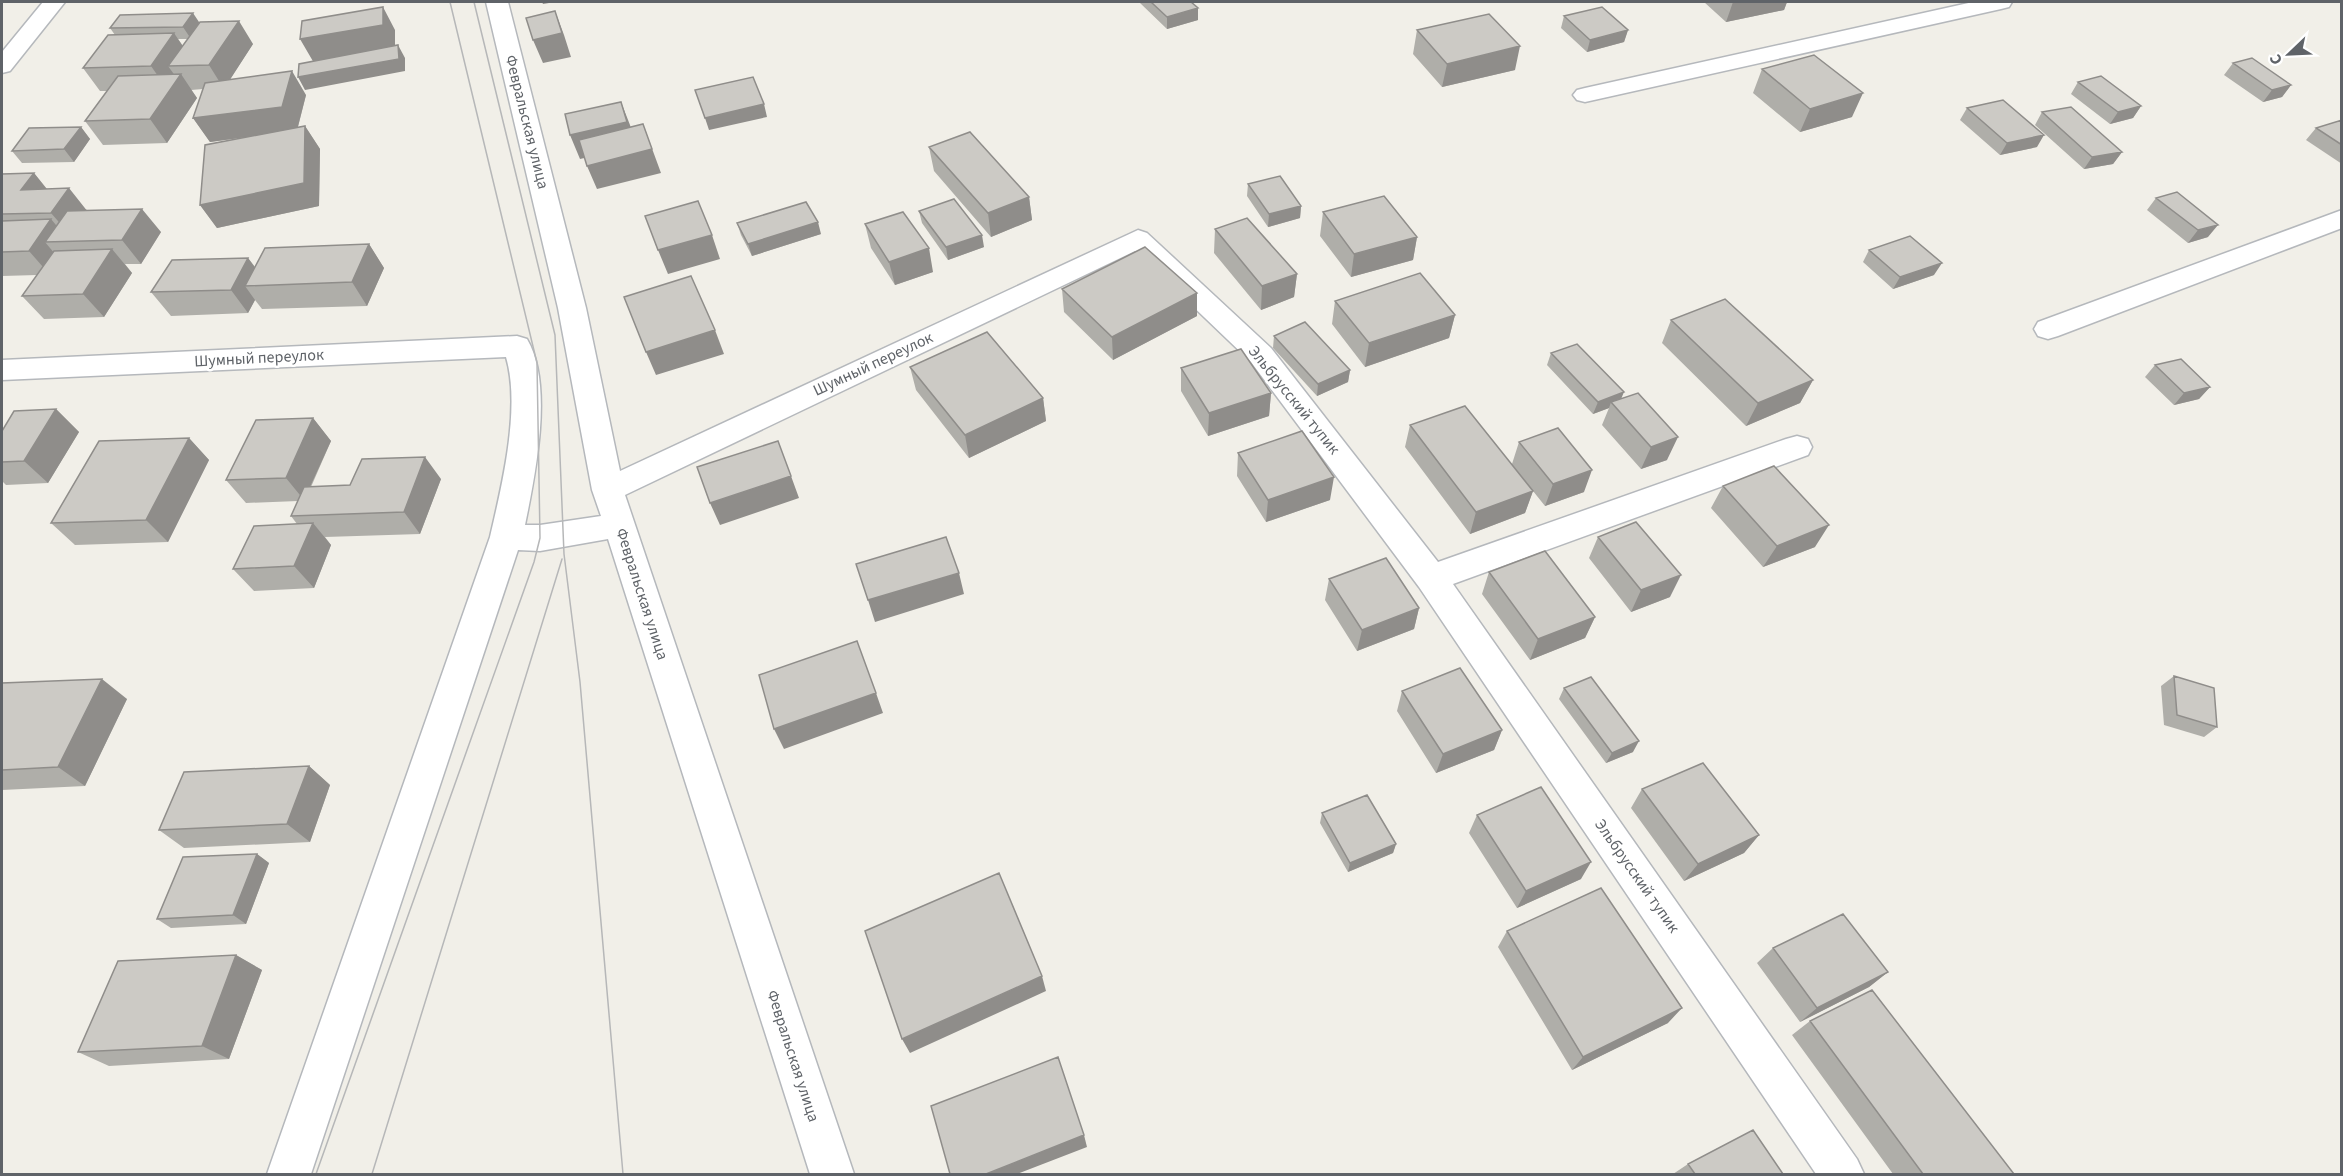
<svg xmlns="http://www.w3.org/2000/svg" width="2343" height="1176" font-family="'Source Sans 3',sans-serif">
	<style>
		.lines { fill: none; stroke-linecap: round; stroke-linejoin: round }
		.minor-casing { stroke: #b5b8bc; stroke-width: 3 }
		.minor { fill: #fff; fill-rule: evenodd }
		.tram { stroke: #b6b7b8; stroke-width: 1.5 }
		.wall { fill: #afaea9; fill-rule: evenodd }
		.shaded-wall { fill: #8f8d8a }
		.building { fill: #cccac5; stroke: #8f8d8a; stroke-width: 1.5 }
		.labels { text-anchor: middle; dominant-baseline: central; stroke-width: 5; stroke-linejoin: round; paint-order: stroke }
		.street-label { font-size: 16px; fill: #5f6368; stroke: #fff }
	</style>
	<rect width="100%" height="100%" fill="#f1efe8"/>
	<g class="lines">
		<g class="minor-casing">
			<path id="minor" d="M43,2H65L10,71L2,73V52Z
				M486,2H508L586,308L620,471L1138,230L1147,233L1271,348L1438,562L1786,439L1797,436L1808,439L1812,447L1808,455L1453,584L1857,1159L1864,1174H1816L1419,587L1251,362L1135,251L625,495L854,1174H810L608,539L540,551L518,550L311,1174H267L490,537C502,485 521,408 506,357L2,380V360L517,336L527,339C554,384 535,476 525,525H540L601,516L592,490L558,308Z
				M1973,2H2012L2009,7L2001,9L1585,102L1577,100L1573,95L1577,90L1585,88Z
				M2342,210V228L2058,336L2048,339L2038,336L2034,329L2038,322Z"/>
		</g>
		<use href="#minor" class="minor"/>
		<path class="tram" d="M474,2L555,335L564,554L580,682L623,1174
			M316,1174L534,562L540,538L537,363L450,2
			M372,1174L562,559"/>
	</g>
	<path class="wall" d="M1140,2H1191L1198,20L1167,29L1140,3Z
		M1704,2H1787L1784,10L1726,22Z
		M1564,16L1628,30L1624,42L1587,52L1561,28Z
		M200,22L253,44L230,79L306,95L298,127L305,126L320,149L319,206L217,228L200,205L247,137L210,142L193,118L203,89L191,90L197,98L167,143L103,145L85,121L107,91H100L83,68L115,35L110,28ZM178,39H188L183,46Z
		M1417,30L1515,70L1442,87L1413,54Z
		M2233,63L2291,85L2282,97L2263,102L2224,75Z
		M1762,69L1852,117L1800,132L1753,93Z
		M2078,82L2141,106L2133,118L2110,124L2071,94Z
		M1967,108L2037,147L2000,155L1960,120Z
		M2042,112L2122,152L2113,164L2084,169L2035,125Z
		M2342,120V164L2306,140L2316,128Z
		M81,127L90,139L74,162L22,163L12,151Z
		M929,147L1029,197L1032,220L991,237L934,171Z
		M34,173L47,189L87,210L161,232L141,264H125L132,273L104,317L44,319L22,296L37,275L2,276V174Z
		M1248,184L1301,206L1300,218L1268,227L1247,196Z
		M2156,198L2208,237L2188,243L2147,210Z
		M919,211L984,247L948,260L922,223Z
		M1323,212L1417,237L1413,260L1351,277L1320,236Z
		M737,223L821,234L752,256L741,235Z
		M865,224L933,272L895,285L871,248Z
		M1215,229L1297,274L1294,297L1261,310L1214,253Z
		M369,244L384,268L367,306L262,309L255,300L248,313L171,316L151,292L248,258L255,267Z
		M1869,250L1934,275L1893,289L1863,262Z
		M1062,289L1197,316L1113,360L1064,312Z
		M1335,301L1455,315L1449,338L1365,367L1332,324Z
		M1671,320L1813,380L1800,403L1746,426L1662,343Z
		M1274,336L1350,370L1348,382L1317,396L1273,348Z
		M1551,353L1621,399L1667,460L1641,469L1602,425L1609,408L1593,414L1547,365Z
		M2155,365L2210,387L2199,399L2174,405L2145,377Z
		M910,367L1043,398L1046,421L969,458L916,390Z
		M1181,368L1271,393L1269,416L1208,436L1181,391Z
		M56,409L79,432L48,483L6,485L2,481V431Z
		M313,418L331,441L311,487L350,485L441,479L420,534L325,537L331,545L314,588L254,591L233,569L297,524L291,516L298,501L246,503L226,480Z
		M1410,425L1512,464L1519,442L1584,492L1545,506L1533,491L1525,513L1470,534L1405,447Z
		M189,438L209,460L168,542L75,545L51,523Z
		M1238,453L1330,500L1266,522L1237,476Z
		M1723,486L1815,547L1763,567L1711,508Z
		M1598,537L1670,597L1631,612L1589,558Z
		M1489,572L1595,617L1585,638L1530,660L1482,594Z
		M1329,579L1419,608L1414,629L1357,651L1325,600Z
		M2174,676L2217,727L2204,737L2164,725L2161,686Z
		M2,683L127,699L85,786L2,790Z
		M1564,688L1633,752L1606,763L1559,699Z
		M1402,691L1502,730L1494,750L1436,773L1397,711Z
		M309,766L330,785L310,842L184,848L159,830Z
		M1642,789L1759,835L1744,853L1684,881L1631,808Z
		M1322,813L1396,844L1393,853L1348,872L1320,823Z
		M1477,815L1581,879L1517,908L1469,833Z
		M257,854L269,863L246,924L171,928L157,919Z
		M1507,931L1668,1023L1572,1070L1498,947Z
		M1773,948L1888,972L1869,987L1800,1022L1757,963Z
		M236,955L262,970L229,1059L109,1066L78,1052Z
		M1810,1021L2014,1174H1893L1792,1035Z
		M1688,1164L1783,1174H1673Z"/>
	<path class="shaded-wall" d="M542,2H555L543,4Z
		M1733,2H1787L1784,10L1726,22Z
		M383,7L395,30V49L314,63L300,39Z
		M1198,8V20L1167,29V17Z
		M555,11L564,35L571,57L543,63L533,40Z
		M193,13L201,25L191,39L183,27Z
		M239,21L253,44L224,89L209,65Z
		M1628,30L1624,42L1587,52L1590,40Z
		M174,33L190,57L168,66L176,77L167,89L151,66Z
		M398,45L405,58V71L305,90L298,77Z
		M1520,46L1515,70L1442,87L1447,64Z
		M292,71L306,95L297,130L210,142L193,118Z
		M181,74L197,98L167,143L150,119Z
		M2291,85L2282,97L2263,102L2272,90Z
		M1863,93L1852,117L1800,132L1810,109Z
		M621,102L630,125L636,146L580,159L570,135Z
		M764,104L767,117L709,130L705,118Z
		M2141,106L2133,118L2110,124L2118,112Z
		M643,124L661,173L597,189L587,166Z
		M305,126L320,149L319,206L217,228L200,205Z
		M81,127L90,139L74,162L64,149Z
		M2044,135L2037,147L2000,155L2007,143Z
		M2122,152L2113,164L2084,169L2092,157Z
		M34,173L53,197L21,190Z
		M69,188L88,212L71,236L51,213Z
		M1029,197L1032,220L991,237L988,213Z
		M1301,206L1300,218L1268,227L1269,214Z
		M142,209L161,232L141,264L122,240Z
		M51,219L70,242H45L60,260L50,275L29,251Z
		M818,222L821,234L752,256L748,244Z
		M2218,225L2208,237L2188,243L2198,230Z
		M712,235L720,259L668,274L658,250Z
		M982,235L984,247L948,260L946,247Z
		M1417,237L1413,260L1351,277L1354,254Z
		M369,244L384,268L367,306L352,282Z
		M929,248L933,272L895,285L889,262Z
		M112,249L132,273L104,317L83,294Z
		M248,258L265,281L245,286L255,300L248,313L231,290Z
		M1942,263L1934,275L1893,289L1900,277Z
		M1297,274L1294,297L1261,310L1262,286Z
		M1197,293V316L1113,360L1112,337Z
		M1455,315L1449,338L1365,367L1369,343Z
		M715,330L724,354L656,375L646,352Z
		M1350,370L1348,382L1317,396L1318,384Z
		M1813,380L1800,403L1746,426L1758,403Z
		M2210,387L2199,399L2174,405L2184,393Z
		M1624,392L1619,404L1611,402L1609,408L1593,414L1598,402Z
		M1271,393L1269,416L1208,436L1209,413Z
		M1043,398L1046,421L969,458L965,435Z
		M56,409L79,432L48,483L24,461Z
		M313,418L331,441L304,500L286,478Z
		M1678,437L1667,460L1641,469L1651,447Z
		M189,438L209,460L168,542L146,520Z
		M425,457L441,479L420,534L404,512Z
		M1592,470L1584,492L1545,506L1553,484Z
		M791,476L799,498L720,525L710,503Z
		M1334,477L1330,500L1266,522L1268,500Z
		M1533,491L1525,513L1470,534L1476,512Z
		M313,523L331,545L314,588L294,566Z
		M1829,525L1815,547L1763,567L1777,546Z
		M959,573L964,594L875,622L868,600Z
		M1681,575L1670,597L1631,612L1641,590Z
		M1419,608L1414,629L1357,651L1362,630Z
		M1595,617L1585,638L1530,660L1538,639Z
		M102,679L127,699L85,786L58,767Z
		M876,693L883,713L784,749L774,729Z
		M1502,730L1494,750L1436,773L1443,754Z
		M1639,741L1633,752L1606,763L1612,753Z
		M309,766L330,785L310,842L287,824Z
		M1759,835L1744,853L1684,881L1698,864Z
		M1396,844L1393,853L1348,872L1350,863Z
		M257,854L269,863L246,924L233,915Z
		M1591,862L1581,879L1517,908L1526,891Z
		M236,955L262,970L229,1059L202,1046Z
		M1888,972L1869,987L1800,1022L1817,1008Z
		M1042,976L1046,991L910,1053L902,1039Z
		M1682,1008L1668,1023L1572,1070L1583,1057Z
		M1084,1135L1087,1147L1017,1174H986Z"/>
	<path class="building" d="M1151,2H1191L1198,8L1167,17Z
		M383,7V25L300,39L302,21Z
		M1602,7L1628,30L1590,40L1564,16Z
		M555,11L562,33L533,40L526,18Z
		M193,13L183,27L110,28L120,15Z
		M1489,14L1520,46L1447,64L1417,30Z
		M239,21L209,65L168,66L200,22Z
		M174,33L151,66L83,68L108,35Z
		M398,45L399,59L298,77L299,64Z
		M1814,55L1863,93L1810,109L1762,69Z
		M2252,58L2291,85L2272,90L2233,63Z
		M292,71L282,107L193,118L205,83Z
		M181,74L150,119L85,121L118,76Z
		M2101,76L2141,106L2118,112L2078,82Z
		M753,77L764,104L705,118L695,90Z
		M2003,100L2044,135L2007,143L1967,108Z
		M621,102L627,122L570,135L565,114Z
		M2071,107L2122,152L2092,157L2042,112Z
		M2342,120V145L2316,128Z
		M643,124L652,149L587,166L579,140Z
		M305,126L304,183L200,205L205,145Z
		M81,127L64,149L12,151L29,128Z
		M970,132L1029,197L988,213L929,147Z
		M34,173L21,190L69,188L51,213L2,214V174Z
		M1280,176L1301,206L1269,214L1248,184Z
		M2177,192L2218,225L2198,230L2156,198Z
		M1384,196L1417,237L1354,254L1323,212Z
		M954,199L982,235L946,247L919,211Z
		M698,201L712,235L658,250L645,216Z
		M806,202L818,222L748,244L737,223Z
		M142,209L122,240L45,242L67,211Z
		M903,212L929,248L889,262L865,224Z
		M1247,218L1297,274L1262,286L1215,229Z
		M51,219L29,251L2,252V221Z
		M1910,236L1942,263L1900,277L1869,250Z
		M369,244L352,282L245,286L265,248Z
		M1145,247L1197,293L1112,337L1062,289Z
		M112,249L83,294L22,296L54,251Z
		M248,258L231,290L151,292L172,260Z
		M1420,273L1455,315L1369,343L1335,301Z
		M691,276L715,330L646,352L624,297Z
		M1725,299L1813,380L1758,403L1671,320Z
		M1305,322L1350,370L1318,384L1274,336Z
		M987,332L1043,398L965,435L910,367Z
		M1577,344L1624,392L1598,402L1551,353Z
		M1241,349L1271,393L1209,413L1181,368Z
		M2181,359L2210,387L2184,393L2155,365Z
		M1638,393L1678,437L1651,447L1611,402Z
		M1465,406L1533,491L1476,512L1410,425Z
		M56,409L24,461L2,462V431L14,411Z
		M313,418L286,478L226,480L256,420Z
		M1558,428L1592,470L1553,484L1519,442Z
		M1302,431L1334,477L1268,500L1238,453Z
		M189,438L146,520L51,523L99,441Z
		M778,441L791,476L710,503L697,467Z
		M425,457L404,512L291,516L304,487L350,485L362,459Z
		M1774,466L1829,525L1777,546L1723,486Z
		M1636,522L1681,575L1641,590L1598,537Z
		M313,523L294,566L233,569L254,526Z
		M946,537L959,573L868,600L856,564Z
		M1545,551L1595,617L1538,639L1489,572Z
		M1386,558L1419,608L1362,630L1329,579Z
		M857,641L876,693L774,729L759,675Z
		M1460,668L1502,730L1443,754L1402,691Z
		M2174,676L2214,688L2217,727L2177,715Z
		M1591,677L1639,741L1612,753L1564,688Z
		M102,679L58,767L2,770V683Z
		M1703,763L1759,835L1698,864L1642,789Z
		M309,766L287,824L159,830L184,772Z
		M1541,787L1591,862L1526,891L1477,815Z
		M1367,795L1396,844L1350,863L1322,813Z
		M257,854L233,915L157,919L183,857Z
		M999,873L1042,976L902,1039L865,931Z
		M1601,888L1682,1008L1583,1057L1507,931Z
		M1843,914L1888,972L1817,1008L1773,948Z
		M236,955L202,1046L78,1052L118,961Z
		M1872,990L2014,1174H1923L1810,1021Z
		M1058,1057L1084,1135L986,1174H950L931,1106Z
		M1753,1130L1783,1174H1695L1688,1164Z"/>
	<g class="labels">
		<g class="street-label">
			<text transform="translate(527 122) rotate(76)">Февральская улица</text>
			<text transform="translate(259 358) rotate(-3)">Шумный переулок</text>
			<text transform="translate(873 364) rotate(-25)">Шумный переулок</text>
			<text transform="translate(1294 400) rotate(51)">Эльбрусский тупик</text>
			<text transform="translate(642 594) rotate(72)">Февральская улица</text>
			<text transform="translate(1637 876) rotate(55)">Эльбрусский тупик</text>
			<text transform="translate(793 1056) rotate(72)">Февральская улица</text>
		</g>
	</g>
	<rect width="2343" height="1176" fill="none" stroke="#5f6368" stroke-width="6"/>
	<g transform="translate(2289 54) rotate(247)" stroke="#ffffff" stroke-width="4.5" paint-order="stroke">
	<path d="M0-4.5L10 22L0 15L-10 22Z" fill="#5f6368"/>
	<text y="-9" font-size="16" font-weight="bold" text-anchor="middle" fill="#5f6368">С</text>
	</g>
</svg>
